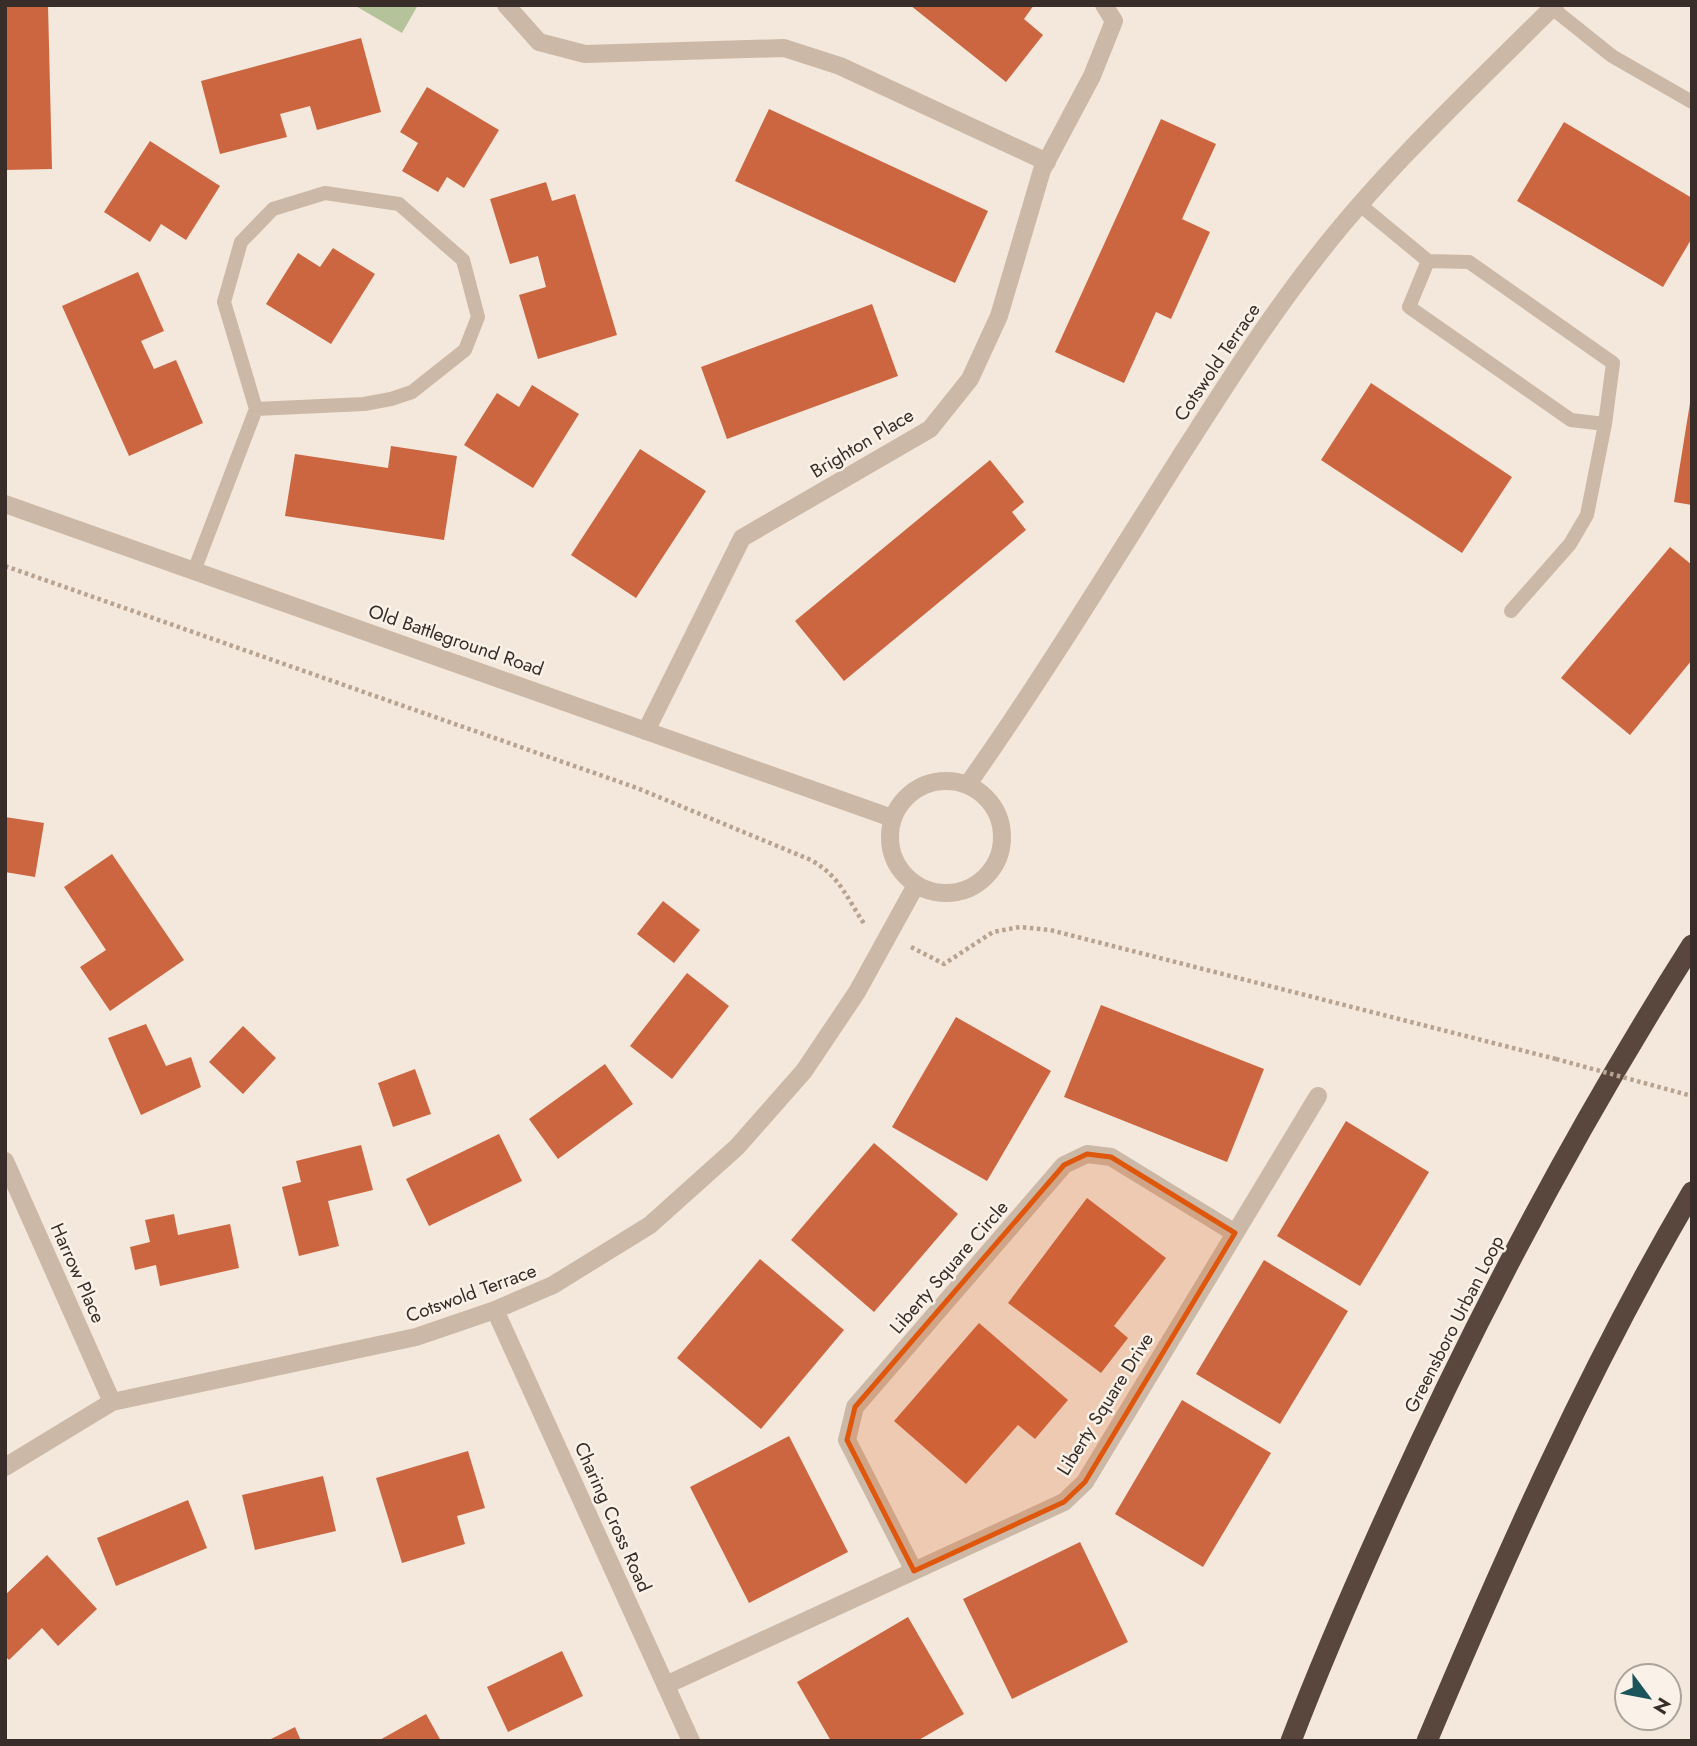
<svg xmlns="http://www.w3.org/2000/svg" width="1697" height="1746" font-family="Jost,sans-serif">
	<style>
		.green { fill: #b4c39a }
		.building { fill: #cb6641 }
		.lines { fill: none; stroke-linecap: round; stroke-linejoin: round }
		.path { stroke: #b8a290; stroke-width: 4.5; stroke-dasharray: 3.5 3.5; stroke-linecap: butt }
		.service { stroke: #ccb8a6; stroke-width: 14 }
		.minor { stroke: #ccb8a6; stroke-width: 18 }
		.tertiary { stroke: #ccb8a6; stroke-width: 18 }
		.motorway { stroke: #59473e; stroke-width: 21 }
		.path-bridge { stroke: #b8a290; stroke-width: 4.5; stroke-dasharray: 3.5 3.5; stroke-linecap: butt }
		.marked { fill: #df570d; fill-opacity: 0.2; stroke: #df570d; stroke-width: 5; stroke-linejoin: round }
		.labels { text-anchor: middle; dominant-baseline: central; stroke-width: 5; stroke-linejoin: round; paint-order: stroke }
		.street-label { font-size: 19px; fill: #382d28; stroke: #faf2e8 }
	</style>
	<rect width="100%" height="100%" fill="#f3e8db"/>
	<path class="green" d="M354,5H418L402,33Z"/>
	<path class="building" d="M5,5H48L52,169L5,170Z
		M910,5H1034L1024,19L1043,35L1006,82Z
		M361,38L381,112L317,130L310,106L280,114L287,137L220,154L201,81Z
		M427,87L499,130L464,188L447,177L438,192L402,171L418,143L400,132Z
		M769,109L988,211L955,283L735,181Z
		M1161,119L1216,144L1182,219L1210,232L1171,319L1156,312L1124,383L1055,352Z
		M1564,122L1692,198V238L1663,287L1517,201Z
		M150,141L220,186L186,240L161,224L150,242L104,212Z
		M546,182L552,201L575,194L617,335L538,359L519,295L546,287L538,256L510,264L490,199Z
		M333,248L375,274L331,344L266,304L298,253L320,267Z
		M138,272L164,331L141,341L154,369L176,360L203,423L129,456L62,306Z
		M872,304L898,376L727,439L701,367Z
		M1371,383L1512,477L1462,553L1321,460Z
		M532,385L579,414L533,488L464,445L497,393L519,407Z
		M1690,403L1692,404V505L1674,502Z
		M391,446L457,456L444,540L285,516L295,454L388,468Z
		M640,449L706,491L636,598L571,555Z
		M990,460L1024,502L1012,512L1026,530L844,681L795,621Z
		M1670,547L1692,565V660L1630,735L1561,678Z
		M5,817L44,823L35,877L5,872Z
		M112,854L184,960L110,1011L80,967L106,950L64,887Z
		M663,901L700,930L674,963L637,934Z
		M687,973L729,1006L672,1079L630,1046Z
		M1101,1005L1264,1069L1227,1162L1064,1097Z
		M956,1017L1051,1071L987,1181L892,1127Z
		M146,1024L166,1066L191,1057L201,1087L141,1115L108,1038Z
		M243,1026L276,1058L243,1094L209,1062Z
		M605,1064L633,1104L558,1159L529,1119Z
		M415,1069L431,1114L393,1127L378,1083Z
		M1346,1121L1429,1172L1360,1286L1277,1236Z
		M499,1134L522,1181L429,1226L406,1179Z
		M874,1143L958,1214L874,1312L791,1240Z
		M361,1145L373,1190L328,1201L339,1246L299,1256L282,1187L301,1182L296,1161Z
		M1087,1198L1166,1258L1114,1326L1128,1338L1101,1373L1008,1303Z
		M174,1214L178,1235L230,1224L239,1268L160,1286L156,1265L135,1270L130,1247L150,1242L145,1220Z
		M760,1259L844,1330L761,1429L677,1358Z
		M1264,1260L1348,1311L1280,1424L1196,1374Z
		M979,1323L1068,1400L1035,1439L1018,1425L966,1484L894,1421Z
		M1182,1400L1271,1453L1203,1567L1115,1514Z
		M789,1436L848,1552L749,1603L690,1487Z
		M468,1451L485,1508L457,1516L465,1544L402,1563L376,1478Z
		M323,1476L336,1531L255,1550L242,1495Z
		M188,1500L207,1548L116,1586L97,1538Z
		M1080,1542L1128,1642L1012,1699L963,1599Z
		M47,1555L97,1609L58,1646L42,1628L9,1660L5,1656V1595Z
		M908,1617L964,1714L917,1741H831L797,1682Z
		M562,1651L583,1696L508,1732L487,1687Z
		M426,1714L441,1741H378Z
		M295,1727L301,1741H267Z"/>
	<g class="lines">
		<path class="path" d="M5,566L637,788L811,860C841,877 847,899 865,925
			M911,947L944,964L993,932L1020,927L1050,930L1556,1059"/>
		<path class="service" d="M1552,8L1612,56L1692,102
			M1359,204L1428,261L1469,262L1613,363L1605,424L1587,515L1570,544L1511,611
			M1428,261L1409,307L1571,420L1605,424
			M194,571L256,409L364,404L391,399L412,392L465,350L478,317L463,260L399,204L325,193L273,209L241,242L224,302L256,409"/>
		<path class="minor" d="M506,5L539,42L585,54L784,48L840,66L1047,162
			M646,731L742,538L930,429L970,379L999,316L1042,170L1092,76L1114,21L1104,5
			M5,1161L112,1402
			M495,1310L691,1741
			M5,1467L112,1402L416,1337L495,1310L553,1285L650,1225L737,1147L804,1071L857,992L916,885
			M914,1571L847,1440L855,1407L1064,1165L1087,1154L1111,1157L1235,1233
			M666,1685L1064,1502L1085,1482L1318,1096"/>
		<path class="tertiary" d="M5,504L892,818
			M890 837a56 56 0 1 1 112 0a56 56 0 1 1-112 0Z
			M968,784C1042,679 1109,569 1178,460C1222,391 1265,323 1315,259C1386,167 1473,87 1555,5"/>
		<path class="motorway" d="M1291,1741C1322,1660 1357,1580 1393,1501C1480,1310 1579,1123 1692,945
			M1427,1741C1506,1554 1589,1367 1692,1192"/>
		<path class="path-bridge" d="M1556,1059L1692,1096"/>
	</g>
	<path class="marked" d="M1087,1154L1111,1157L1235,1233L1085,1482L1064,1502L914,1571L847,1440L855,1407L1064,1165Z"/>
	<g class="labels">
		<g class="street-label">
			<text transform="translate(1217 362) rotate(-56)">Cotswold Terrace</text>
			<text transform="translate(862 443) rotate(-31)">Brighton Place</text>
			<text transform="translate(456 640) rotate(19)">Old Battleground Road</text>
			<text transform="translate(949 1267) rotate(-49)">Liberty Square Circle</text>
			<text transform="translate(78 1273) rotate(66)">Harrow Place</text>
			<text transform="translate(471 1293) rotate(-20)">Cotswold Terrace</text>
			<text transform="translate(1454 1324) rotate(-63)">Greensboro Urban Loop</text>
			<text transform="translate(1105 1404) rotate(-58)">Liberty Square Drive</text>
			<text transform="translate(613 1517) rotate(66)">Charing Cross Road</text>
		</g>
	</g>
	<rect width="1697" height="1746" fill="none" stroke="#382d28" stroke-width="14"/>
	<g transform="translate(1648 1697) rotate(122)"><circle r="33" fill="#faf2e8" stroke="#aca39b" stroke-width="2"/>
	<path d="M0-5L12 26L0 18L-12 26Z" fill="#1b555b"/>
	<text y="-10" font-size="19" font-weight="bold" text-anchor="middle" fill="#382d28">N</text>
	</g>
</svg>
